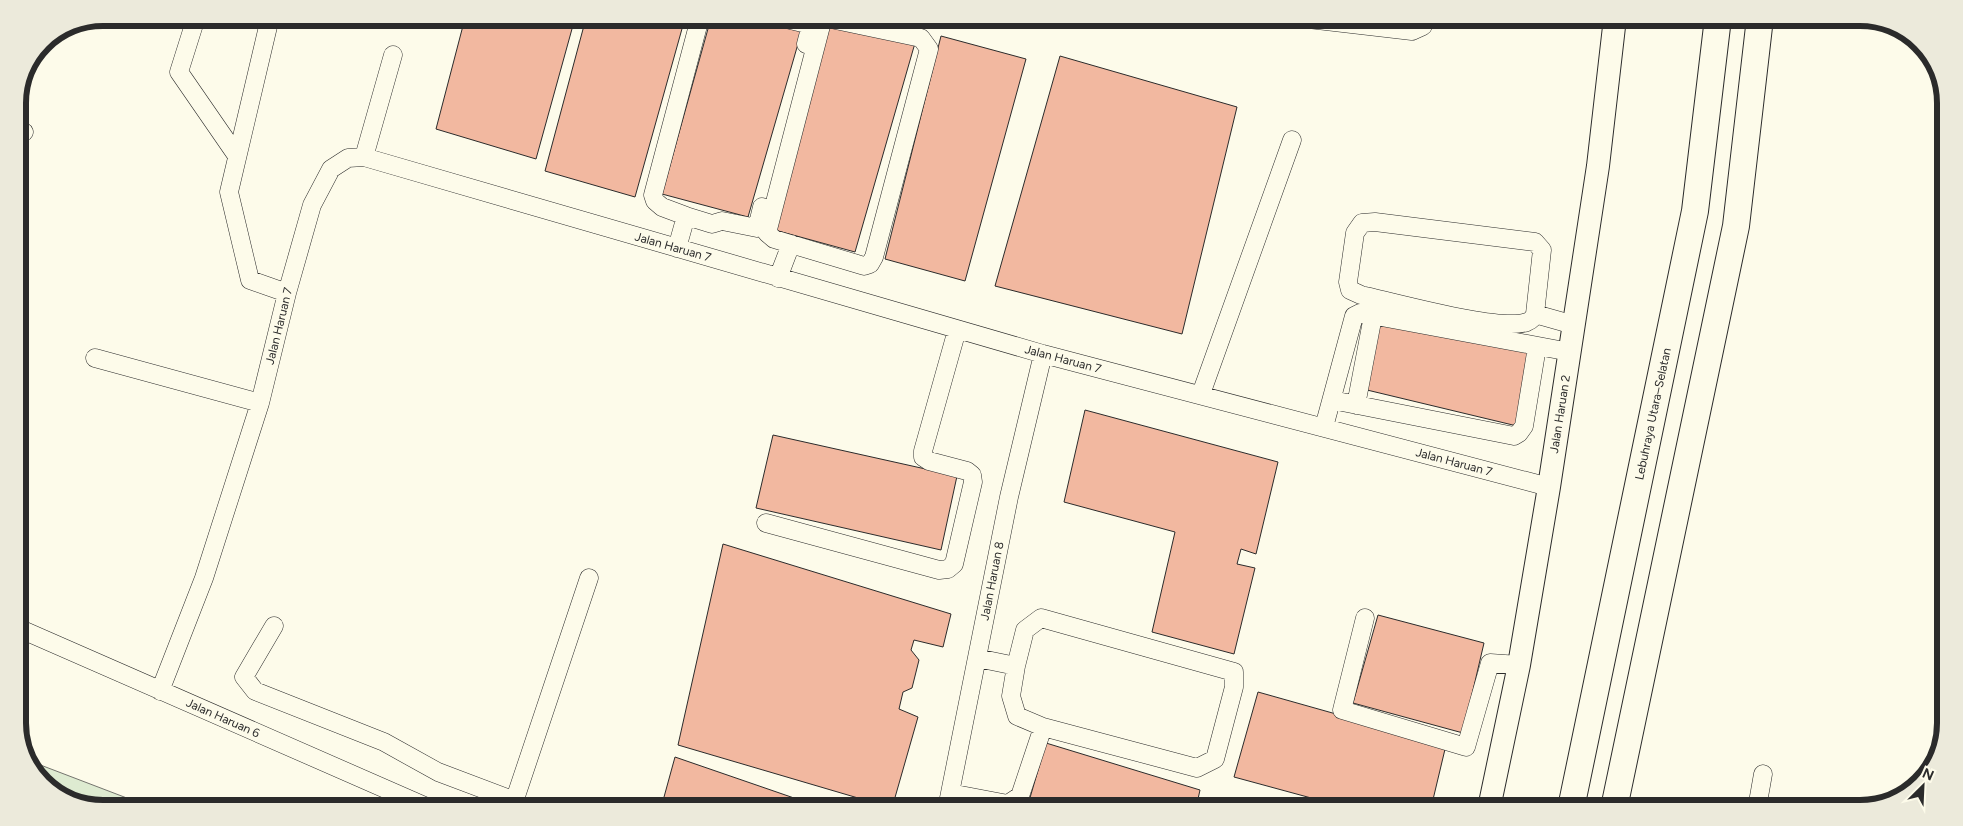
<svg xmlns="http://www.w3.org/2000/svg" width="1963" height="826" font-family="Figtree,sans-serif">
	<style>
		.green { fill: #deebd1; stroke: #74746e }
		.building { fill: #f2b8a0; stroke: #2b2b2b }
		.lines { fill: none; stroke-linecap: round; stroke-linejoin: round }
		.minor-casing { stroke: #2b2b2b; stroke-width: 19 }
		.major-casing { stroke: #2b2b2b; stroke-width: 24 }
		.highway-casing { stroke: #2b2b2b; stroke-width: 28 }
		.minor { stroke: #fdfbea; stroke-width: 18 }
		.major { stroke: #fdfbea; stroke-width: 22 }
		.highway { stroke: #fdfbea; stroke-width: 26 }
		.labels { text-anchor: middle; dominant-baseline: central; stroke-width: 4; stroke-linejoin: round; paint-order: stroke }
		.street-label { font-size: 12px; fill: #2b2b2b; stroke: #fdfbea }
		.rim { fill: none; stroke: #2b2b2b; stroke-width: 6 }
	</style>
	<rect width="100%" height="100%" fill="#fdfbea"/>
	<path class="green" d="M30,761L153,808H104L71,802L35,775Z"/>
	<path class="building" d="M465,18H575L536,159L436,129Z
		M586,18H685L635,197L545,171Z
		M711,18H755L802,30L748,217L662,194Z
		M828,21L915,43L855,252L771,229Z
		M941,36L1026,59L965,281L885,259Z
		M1060,56L1237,107L1182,334L995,286Z
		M1379,320L1532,351L1517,426L1367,390Z
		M1085,410L1278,462L1256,554L1241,549L1237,564L1255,568L1234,654L1152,632L1175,532L1064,502Z
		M773,435L957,476L941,550L756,508Z
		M723,544L951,614L943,647L914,640L911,650L919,660L912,688L903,692L899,709L918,717L892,808L678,745Z
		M1378,615L1484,643L1463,733L1353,703Z
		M1258,692L1446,745L1431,808H1348L1234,777Z
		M1046,743L1200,790L1196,808H1027Z
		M675,757L823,808H661Z"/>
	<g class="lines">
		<g class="minor-casing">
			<path id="minor" d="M196,18L179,72L237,156
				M270,18L229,192L250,280L287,293
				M700,18L653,195L655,201L662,207L686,216L712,224L722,221L757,228L762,207
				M782,18L811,25L806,44
				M823,18L767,233L774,239L864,266L870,264L874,257L929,49L921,38L826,18
				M1300,18L1412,31L1423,26L1426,18
				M18,129L24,132
				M364,157L393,55
				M1375,222L1535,242L1542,250L1535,314C1533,318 1532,320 1527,322C1500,332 1394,302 1361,295L1350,290L1348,282L1355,233L1362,223Z
				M677,248L686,216
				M778,278L791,244
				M1535,314L1574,325
				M95,358L260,403
				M1201,394L1292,140
				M1332,400L1514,436L1519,433L1524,426L1537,347
				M1356,405L1373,316
				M1324,427L1354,316L1360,313L1570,352
				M766,523L939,570L948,569L954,564L973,482L972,475L967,471L929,461L923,457V451L957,330
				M1365,618L1342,710L1466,747L1490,663L1519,665
				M274,626L244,677L255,691L384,742L438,772L515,801
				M18,628L429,808
				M1016,666L1011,696L1017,716L1043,727
				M160,691L204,578L260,403L287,293L312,205L331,169L348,158L364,157L1043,354L1549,487
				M950,793L1008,804L1020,796L1043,727L1197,768L1215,759L1234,687V672L1041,618L1025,630L1016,666L977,658
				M512,808L589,578
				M947,808L1009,497L1043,354
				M1757,808L1763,774"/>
		</g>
		<g class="major-casing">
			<path id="major" d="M1489,808L1519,665L1549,487L1598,166L1615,18"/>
		</g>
		<g class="highway-casing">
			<path id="highway" d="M1571,808L1695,211L1718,18
				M1614,808L1736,226L1760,18"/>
		</g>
		<use href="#minor" class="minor"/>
		<use href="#major" class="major"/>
		<use href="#highway" class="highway"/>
	</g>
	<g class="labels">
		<g class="street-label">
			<text transform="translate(673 247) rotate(16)">Jalan Haruan 7</text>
			<text transform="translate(279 326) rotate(-76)">Jalan Haruan 7</text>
			<text transform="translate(1063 359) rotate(15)">Jalan Haruan 7</text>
			<text transform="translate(1560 414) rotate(-81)">Jalan Haruan 2</text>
			<text transform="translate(1653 414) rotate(-78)">Lebuhraya Utara–Selatan</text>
			<text transform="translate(1454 462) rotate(15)">Jalan Haruan 7</text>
			<text transform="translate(992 581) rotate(-79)">Jalan Haruan 8</text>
			<text transform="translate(223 718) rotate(24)">Jalan Haruan 6</text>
		</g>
	</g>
	<path d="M0 0H1963V826H0ZM103 26H1860A77 77 0 0 1 1937 103V723A77 77 0 0 1 1860 800H103A77 77 0 0 1 26 723V103A77 77 0 0 1 103 26Z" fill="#eceadb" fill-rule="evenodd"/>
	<path class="rim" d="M103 26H1860A77 77 0 0 1 1937 103V723A77 77 0 0 1 1860 800H103A77 77 0 0 1 26 723V103A77 77 0 0 1 103 26Z"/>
	<g transform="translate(1923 786) rotate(24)" stroke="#fdfbea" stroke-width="4" paint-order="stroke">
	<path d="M0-4L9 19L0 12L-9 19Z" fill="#2b2b2b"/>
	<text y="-8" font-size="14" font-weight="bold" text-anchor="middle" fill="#2b2b2b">N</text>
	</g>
</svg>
